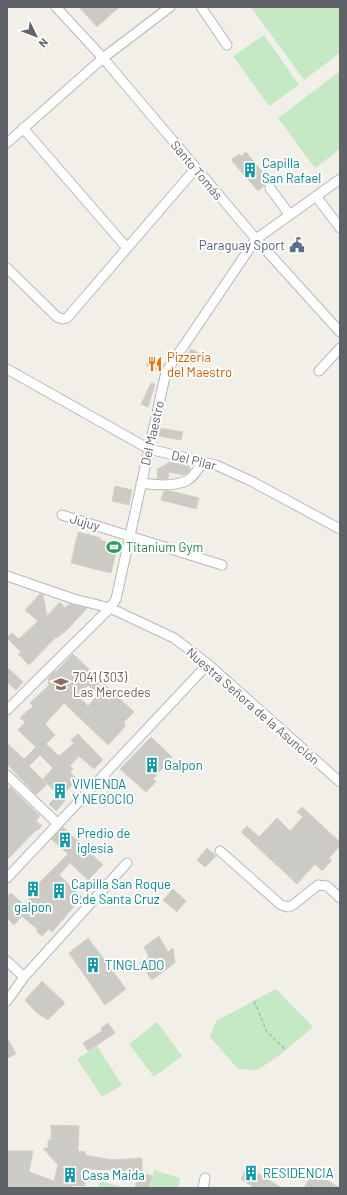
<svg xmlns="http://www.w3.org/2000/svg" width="347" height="1195" font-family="Barlow,sans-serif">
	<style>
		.green { fill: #c5e8c5 }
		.building { fill: #cccac5; stroke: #d6d1c6; fill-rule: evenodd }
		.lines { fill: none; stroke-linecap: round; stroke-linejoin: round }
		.minor-casing { stroke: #b5b8bc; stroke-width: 11 }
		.path { stroke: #9cc7a9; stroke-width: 1.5; stroke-dasharray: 4 2; stroke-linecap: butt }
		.minor { stroke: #fff; stroke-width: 9 }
		.labels { text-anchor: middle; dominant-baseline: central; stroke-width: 4; stroke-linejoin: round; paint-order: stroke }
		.culture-label { font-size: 13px; fill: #0d838f; stroke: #fff; text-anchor: start }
		.street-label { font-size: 13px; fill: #5f6368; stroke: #fff }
		.service-label { font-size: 13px; fill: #4e5e75; stroke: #fff; text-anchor: end }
		.food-label { font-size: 13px; fill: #c56008; stroke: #fff; text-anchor: start }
		.leisure-label { font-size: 13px; fill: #27864d; stroke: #fff; text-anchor: start }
		.education-label { font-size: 13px; fill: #785e54; stroke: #fff; text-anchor: start }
	</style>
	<rect width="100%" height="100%" fill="#f1efe8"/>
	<path class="green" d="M251,7H340V53L304,80Z
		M264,35L299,85L269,106L233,56Z
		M340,71V149L315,168L278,118Z
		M276,989L313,1027L282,1053L258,1070L238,1069L210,1037L216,1021Z
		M157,1022L182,1056L154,1077L129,1044Z
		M97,1046L122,1085L102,1097L77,1059Z
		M154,1170L180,1178L178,1188H150Z
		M101,1181L125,1188H98Z"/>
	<path class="building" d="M79,7H119L97,27Z
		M246,152L270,181L258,191L231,160L239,154L241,156Z
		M191,349L199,353L192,364L184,360Z
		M150,358L163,364L160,371L146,365Z
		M151,383L155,384L148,407L141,404Z
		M160,428L183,432L181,440L158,436Z
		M170,462L190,466L189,472L184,475L169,472L168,479H157L158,470H156Z
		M115,486L132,490L129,505L112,501Z
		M164,491H171L199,498L196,509L161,500Z
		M78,532L101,538L100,540L114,544L117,548L111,573L71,563Z
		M40,594L43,595L47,616L60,602L65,608L69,604L87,608L68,629L57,638L56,637L29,665L18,654L21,652L7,638L12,633L19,639L38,621L25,610Z
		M73,654L134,712L124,722L125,727L108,745L64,703L45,724L55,735L46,744L59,756L74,743L71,740L78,734L103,760L94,769L79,756L70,766L73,769L70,772L81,783L76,788L72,785L61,797L65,801L56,811L49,804L58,795L43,779L53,768L40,755L29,766L47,784L36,795L7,764V743L24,759L36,747L18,730L25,722L20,718L33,706L30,703L49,685L48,678L55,671L56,672ZM88,685L98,695L88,706L78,696Z
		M7,667L23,682L16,690L7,682Z
		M151,737L172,757L153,779L156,782L146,792L120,769Z
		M10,787L40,816L36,821L42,826L37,831L36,830L7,860V790Z
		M302,807L340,842V846L329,858L332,860L322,871L315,864L297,884L241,832L247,826L259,837L277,818L290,831L303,817L297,812Z
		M63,827L103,865L88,880L70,863L59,875L82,897L52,932L49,929L42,936L36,931L38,930L22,916L14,925L7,918V897L11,893L24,905L34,894L31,891L68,854L51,839Z
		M207,848L216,856L205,867L197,860Z
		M173,889L186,901L177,912L163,900Z
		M159,936L168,952L173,948L175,963L152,980L140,963L149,957L144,947Z
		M88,938L126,989L105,1005L69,953Z
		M42,981L65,1003L48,1020L36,1012L25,1000Z
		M108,1023L115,1033L88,1051L83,1043L102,1031L101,1028Z
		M7,1038L16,1054L7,1058Z
		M51,1125L79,1126L78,1151L85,1152V1155L113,1160L142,1158V1171L85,1169V1186L68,1185L73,1186L72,1188H7V1151H33L29,1172L54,1181L58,1165L43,1148H48V1140H51Z
		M247,1167L282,1188H255L241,1179Z
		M139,1172L152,1176L149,1188H135Z
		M313,1172L340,1188H304Z"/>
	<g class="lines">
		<g class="minor-casing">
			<path id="minor" d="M56,7L103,58L256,239L340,332
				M201,7L227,45
				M23,128L127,248
				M7,143L103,58L170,7
				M270,188L289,214
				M316,196L340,228
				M7,268L57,317L63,319L67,318L196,168
				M7,369L149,449L216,465L253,482L340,529
				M319,371L340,348
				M141,483C154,485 172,487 186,481C193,478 198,469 203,462
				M62,515L222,565
				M7,576L74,599L110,608L174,638L208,664L340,782
				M7,710L110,608L116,599L166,372L256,239L340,179
				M7,775L58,824
				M220,851L281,905L288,907L293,905L318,885L327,886L340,898
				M7,878L208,664
				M7,961L24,977
				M7,1001L24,977L127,863
				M203,1188L205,1178"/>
		</g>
		<path class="path" d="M254,1001L267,1032L286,1050"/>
		<use href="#minor" class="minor"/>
	</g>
	<defs>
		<g id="building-bare" transform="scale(1.2)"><path d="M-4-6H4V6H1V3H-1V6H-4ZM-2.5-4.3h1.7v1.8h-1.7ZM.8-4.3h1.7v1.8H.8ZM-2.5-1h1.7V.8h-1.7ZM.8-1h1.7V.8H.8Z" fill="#0f9aa8" stroke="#fff" stroke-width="2.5" paint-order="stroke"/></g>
		<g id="civic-bare" transform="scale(1.2)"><path d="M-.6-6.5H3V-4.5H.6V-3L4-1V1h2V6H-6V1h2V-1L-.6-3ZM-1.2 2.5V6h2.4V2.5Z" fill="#5c6f8a" stroke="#fff" stroke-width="2.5" paint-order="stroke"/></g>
		<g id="restaurant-bare" transform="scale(1.2)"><path d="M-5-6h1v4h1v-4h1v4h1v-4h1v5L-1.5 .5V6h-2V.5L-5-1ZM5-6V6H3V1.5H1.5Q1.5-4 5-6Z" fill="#e8710a" stroke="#fff" stroke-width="2.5" paint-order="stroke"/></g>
		<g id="stadium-bare" transform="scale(1.2)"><path d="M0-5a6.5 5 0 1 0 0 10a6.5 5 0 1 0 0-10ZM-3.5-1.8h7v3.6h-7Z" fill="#2e9e5b" stroke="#fff" stroke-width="2.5" paint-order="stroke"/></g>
		<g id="school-bare" transform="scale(1.2)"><path d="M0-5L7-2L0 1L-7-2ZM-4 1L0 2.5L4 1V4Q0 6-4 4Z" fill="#8d6e63" stroke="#fff" stroke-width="2.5" paint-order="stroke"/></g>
	</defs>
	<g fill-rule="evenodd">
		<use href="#building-bare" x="250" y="170"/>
		<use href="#civic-bare" x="297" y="245"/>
		<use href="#restaurant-bare" x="155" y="364"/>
		<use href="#stadium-bare" x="114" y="547"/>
		<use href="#school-bare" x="61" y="684"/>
		<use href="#building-bare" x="152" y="765"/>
		<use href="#building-bare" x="60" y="791"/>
		<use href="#building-bare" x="65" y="840"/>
		<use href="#building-bare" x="33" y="889"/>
		<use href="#building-bare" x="59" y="891"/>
		<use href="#building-bare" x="93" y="965"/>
		<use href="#building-bare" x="251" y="1173"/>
		<use href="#building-bare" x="70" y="1175"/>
	</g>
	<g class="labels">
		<g class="culture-label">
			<text x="262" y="163">Capilla<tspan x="262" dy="15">San Rafael</tspan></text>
			<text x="164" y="765">Galpon</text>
			<text x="72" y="784">VIVIENDA<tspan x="72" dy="15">Y NEGOCIO</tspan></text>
			<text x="77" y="833">Predio de<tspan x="77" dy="15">iglesia</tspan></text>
			<text x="71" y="884">Capilla San Roque<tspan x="71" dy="15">G.de Santa Cruz</tspan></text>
			<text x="33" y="907" text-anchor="middle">galpon</text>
			<text x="105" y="965">TINGLADO</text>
			<text x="263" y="1173">RESIDENCIA</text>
			<text x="82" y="1175">Casa Maida</text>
		</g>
		<g class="street-label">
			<text transform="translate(197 170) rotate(50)">Santo Tomás</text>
			<text transform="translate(152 433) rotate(-77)">Del Maestro</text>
			<text transform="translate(194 460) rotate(14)">Del Pilar</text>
			<text transform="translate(85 522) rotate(16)">Jujuy</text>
			<text transform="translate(253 706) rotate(41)">Nuestra Señora de la Asunción</text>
		</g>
		<g class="service-label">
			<text x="285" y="245">Paraguay Sport</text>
		</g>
		<g class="food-label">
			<text x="167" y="357">Pizzeria<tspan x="167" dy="15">del Maestro</tspan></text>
		</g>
		<g class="leisure-label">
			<text x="126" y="547">Titanium Gym</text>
		</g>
		<g class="education-label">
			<text x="73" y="677">7041 (303)<tspan x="73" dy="15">Las Mercedes</tspan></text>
		</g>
	</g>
	<rect width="347" height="1195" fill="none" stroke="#5f6368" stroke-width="16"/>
	<g transform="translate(36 36) rotate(133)" stroke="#ffffff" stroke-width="3" paint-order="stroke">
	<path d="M0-3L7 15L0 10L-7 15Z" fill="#5f6368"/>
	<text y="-6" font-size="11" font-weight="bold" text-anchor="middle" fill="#5f6368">N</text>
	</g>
</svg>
